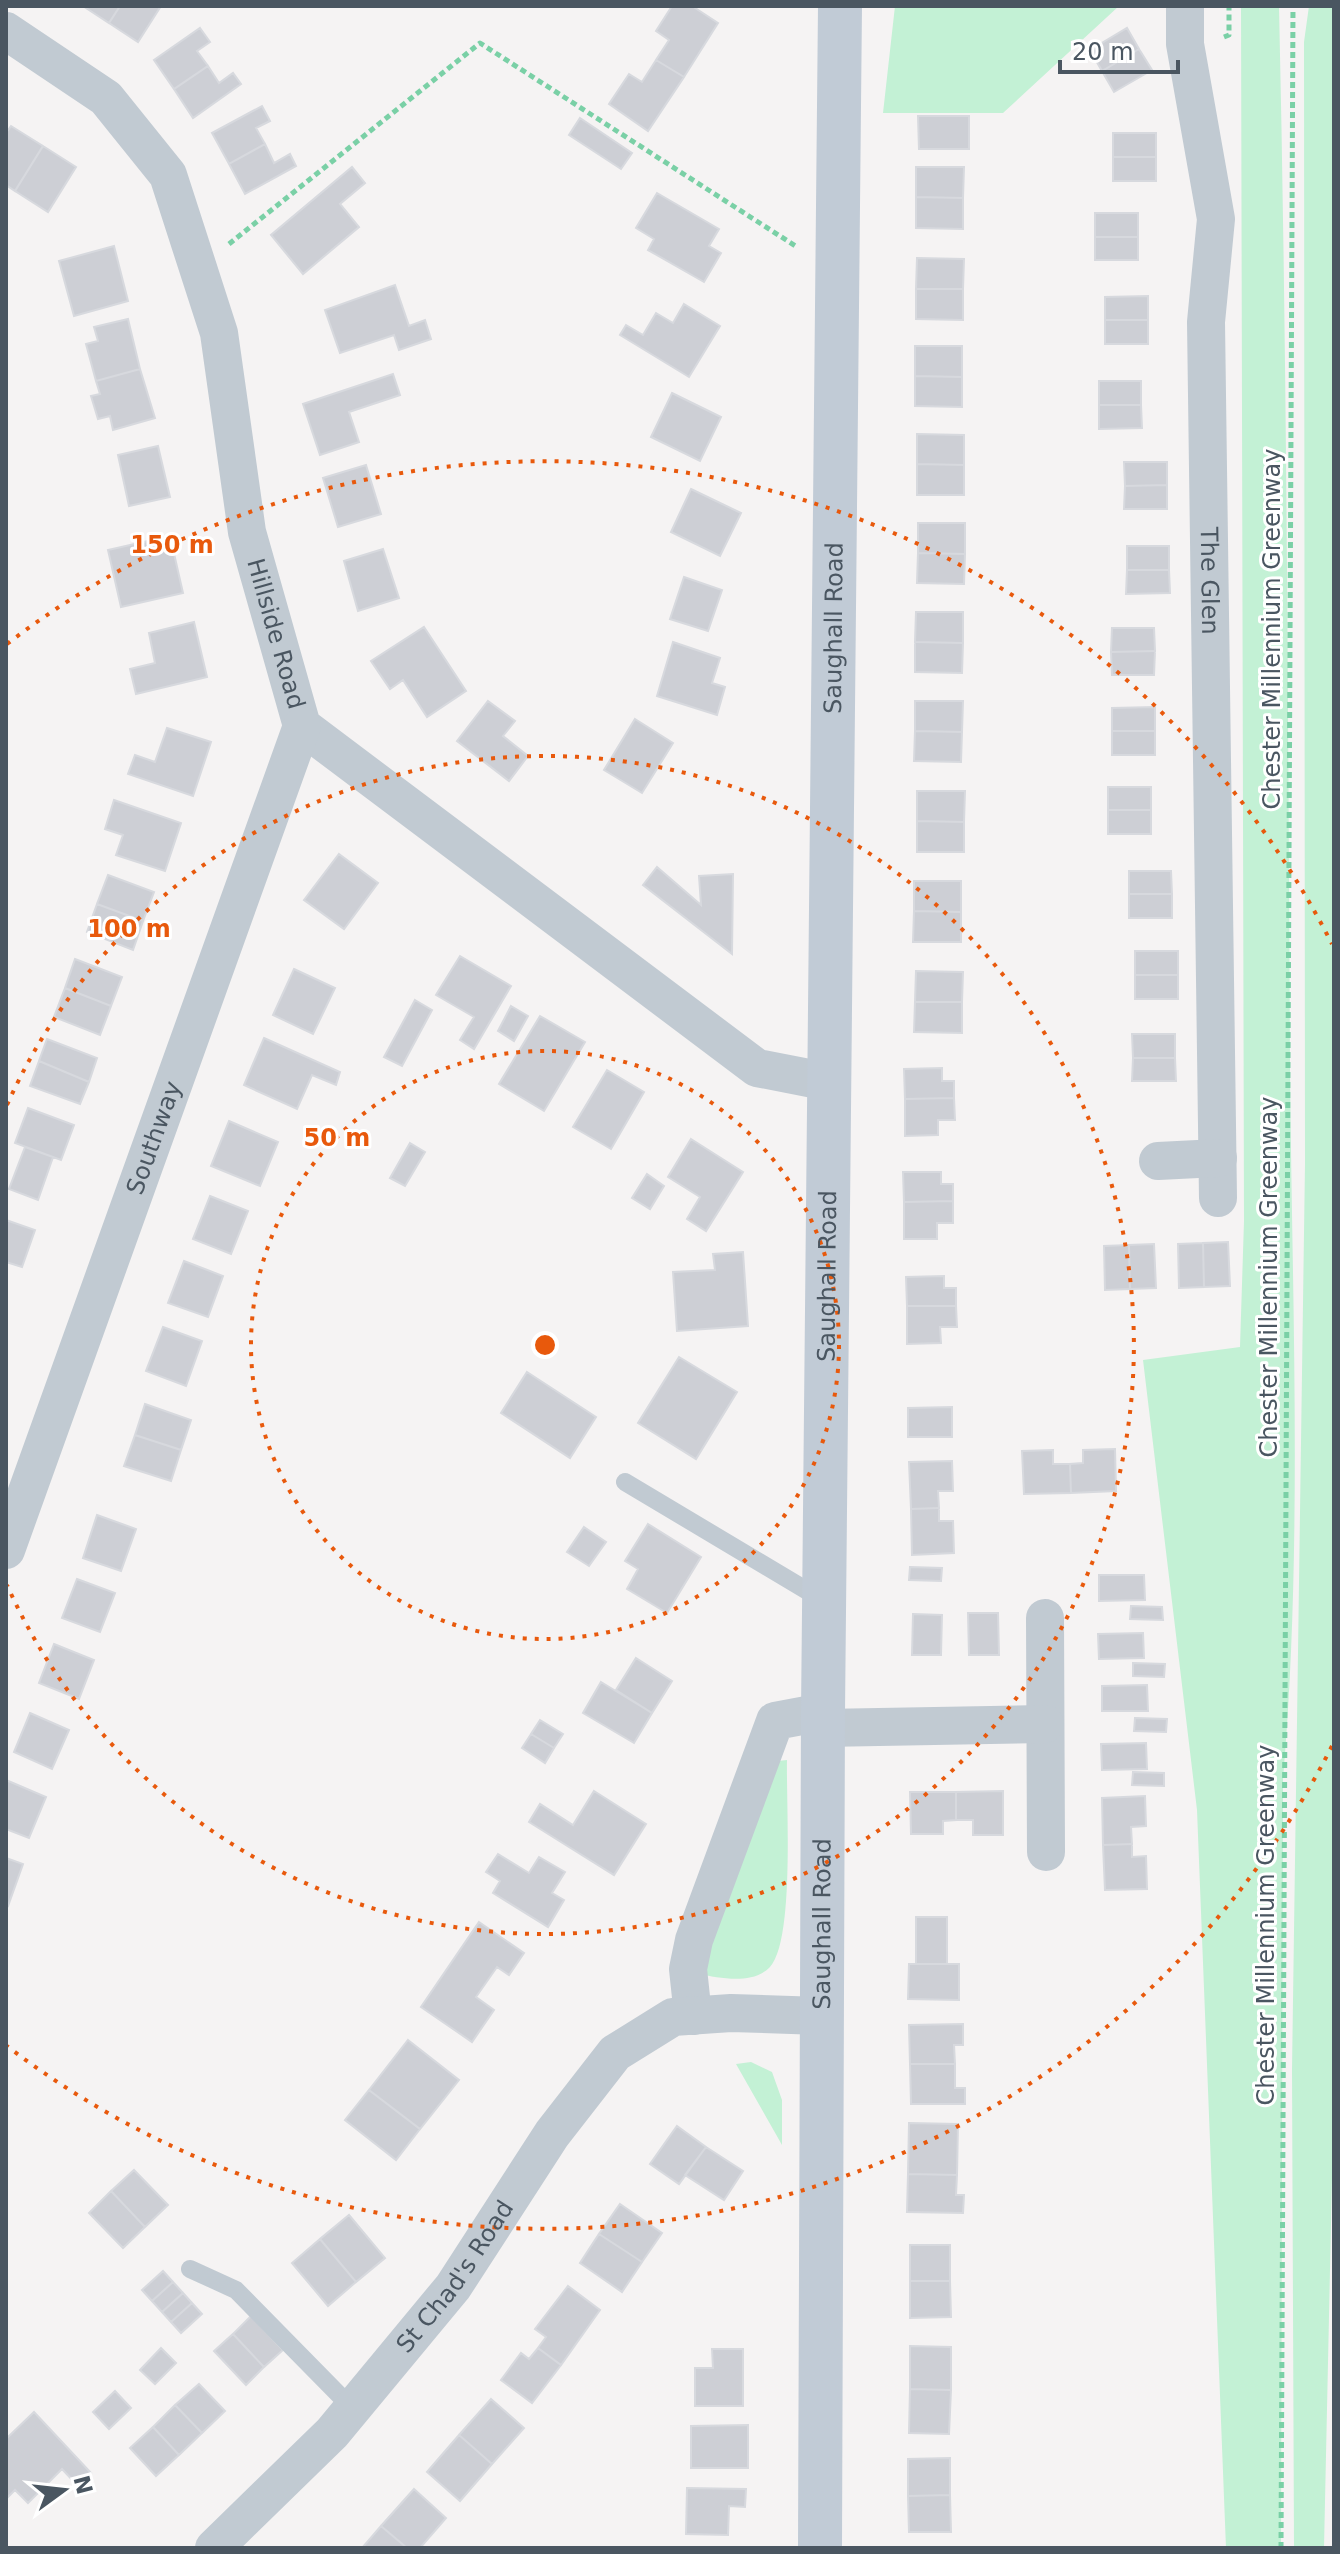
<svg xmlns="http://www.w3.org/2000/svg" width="1340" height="2554" font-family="'DejaVu Sans',sans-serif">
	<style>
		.green { fill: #c3f1d5 }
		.building { fill: #cdcfd5; stroke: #d7d9de; stroke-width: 2 }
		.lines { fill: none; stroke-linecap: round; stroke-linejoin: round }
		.path { stroke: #7ad0a6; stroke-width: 5; stroke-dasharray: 6 4; stroke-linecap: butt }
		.lane { stroke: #c1cad2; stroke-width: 18 }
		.street { stroke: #c1cad2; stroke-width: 38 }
		.secondary { stroke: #c1cbd6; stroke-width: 44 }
		.ring { fill: none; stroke: #e8590c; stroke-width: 4; stroke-dasharray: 4 8 }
		.labels { text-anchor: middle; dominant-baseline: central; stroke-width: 6; stroke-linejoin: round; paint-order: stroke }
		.street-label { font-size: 24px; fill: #4a5661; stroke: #fff }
		.centre { fill: #e8590c; stroke: #fff; stroke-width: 4 }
		.ring-label { font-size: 24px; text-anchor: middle; font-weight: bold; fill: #e8590c; stroke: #fff; stroke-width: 6; stroke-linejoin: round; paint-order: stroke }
	</style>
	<rect width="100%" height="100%" fill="#f5f3f3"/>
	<path class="green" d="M895,6H1119L1003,113H883Z
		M1241,6H1279C1287,359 1288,713 1290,1067C1292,1304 1303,1543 1283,1779L1281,2548H1226L1197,1810L1143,1360L1240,1347L1244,1221Z
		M1309,6H1334V2085L1324,2548H1294L1292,2070L1305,1164L1304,42Z
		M787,1760C786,1802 795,1940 770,1967C753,1985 720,1978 699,1974L778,1761Z
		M751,2062L772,2072L782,2100V2145L736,2064Z"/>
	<path class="building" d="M83,6H120L109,23Z
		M120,6H161L138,42L109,23Z
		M672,6H692L718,23L684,77L656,60L669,40L656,31Z
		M200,28L210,42L197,51L208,66L174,89L154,60Z
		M1127,28L1139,49L1102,71L1090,50Z
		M1139,49L1152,70L1114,92L1102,71Z
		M656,60L684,77L648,131L609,104L629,74L642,82Z
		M208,66L219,83L233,73L241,84L193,118L174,89Z
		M262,106L270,121L256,128L265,144L229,164L212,133Z
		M918,116H969V149H919Z
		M580,118L632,153L621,169L569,135Z
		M11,126L43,146L15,191L6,185V133Z
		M1113,133H1156V157H1113Z
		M265,144L274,163L290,154L296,166L245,194L229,164Z
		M43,146L76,167L48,212L15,191Z
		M1113,157H1156V181H1113Z
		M352,167L365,183L340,204L359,227L303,274L271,235Z
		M916,167H964L963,198L916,197Z
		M657,193L719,229L709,246L721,253L704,282L648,250L654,239L636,228Z
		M916,197L963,198V229L916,228Z
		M1095,213H1138V237H1095Z
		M1095,237H1138V260H1095Z
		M114,246L128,301L74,316L59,261Z
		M917,258L964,259L963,289H916Z
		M395,285L409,326L425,320L431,339L399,350L394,335L340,353L325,310Z
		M916,289H963V320L916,319Z
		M1148,296V320H1105V297Z
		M684,304L720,326L689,377L620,335L626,325L643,335L656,313L673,323Z
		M128,319L140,369L96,381L86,344L98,341L94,327Z
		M1105,320H1148V344H1105Z
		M915,346H962V377L915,376Z
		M140,369L155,418L113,430L110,416L98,419L91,396L100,394L96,381Z
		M393,374L400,395L349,412L359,442L320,455L303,404Z
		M915,376L962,377V407L915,406Z
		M1099,381H1141V405H1099Z
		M672,393L721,417L700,461L651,437Z
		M1099,405H1141L1142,428L1099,429Z
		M917,434L964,435V465L917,464Z
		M158,446L170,497L129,506L118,455Z
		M1124,462H1167V485L1125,486Z
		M917,464L964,465V495H917Z
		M366,465L381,514L338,527L323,478Z
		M1167,485V509H1124L1125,486Z
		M691,489L741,513L720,556L671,532Z
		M918,523H965V554L918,553Z
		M170,536L183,593L121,607L108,550Z
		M1127,546H1169V570H1127Z
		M383,549L399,598L358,611L344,561Z
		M918,553L965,554L964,584L917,583Z
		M1127,570H1169L1170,593L1126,594Z
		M684,577L722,590L708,631L670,619Z
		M916,612H963V643L915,642Z
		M194,622L207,677L136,694L130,669L155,663L149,633Z
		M424,627L466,691L427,717L403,680L390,689L371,661Z
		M1112,628H1154L1155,651L1111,652Z
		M673,642L720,658L712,683L725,687L717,715L657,696Z
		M915,642L963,643L962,673L915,672Z
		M1155,651L1154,675H1112L1111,652Z
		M488,701L515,721L503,736L528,756L509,781L457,741Z
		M915,701H963L962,732L915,731Z
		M1155,707V731H1112V708Z
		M635,719L673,743L642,793L604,770Z
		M167,728L211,742L193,796L128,774L135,755L155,762Z
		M915,731L962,732L961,762L914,761Z
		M1112,731H1155V755H1112Z
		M1108,787H1151V810H1108Z
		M917,791H965L964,822L917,821Z
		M114,800L181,823L165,871L116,855L123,835L105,829Z
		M1108,810H1151V834H1108Z
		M917,821L964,822V852H917Z
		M339,854L378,883L344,929L304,900Z
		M657,867L701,905L699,876L733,874L732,954L643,885Z
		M1129,871H1171L1172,894H1129Z
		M108,875L154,892L143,921L97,904Z
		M914,881H961V912L914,911Z
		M1129,894H1172V918H1129Z
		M97,904L143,921L133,950L87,932Z
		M914,911L961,912V942H913Z
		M1135,951H1178V975H1135Z
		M460,956L511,986L474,1049L460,1040L474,1017L436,995Z
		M75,959L122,977L111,1006L65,988Z
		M294,969L335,988L313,1034L273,1015Z
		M916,971L963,972L962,1002H915Z
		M1135,975H1178V999H1135Z
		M65,988L111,1006L100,1035L54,1017Z
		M415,1000L432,1010L402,1066L384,1057Z
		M915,1002H962V1033L914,1032Z
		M511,1006L528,1016L514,1041L498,1031Z
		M540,1016L585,1042L544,1111L499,1084Z
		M1132,1034H1175V1058H1133Z
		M264,1038L340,1072L336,1085L312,1075L297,1109L244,1085Z
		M47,1039L97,1058L89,1082L39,1061Z
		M1133,1058H1175L1176,1081H1132Z
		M39,1061L89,1082L80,1104L30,1086Z
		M942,1068V1081H954V1098L905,1099L904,1069Z
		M607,1070L644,1092L611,1149L573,1127Z
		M954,1098L955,1120H938V1135L905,1136V1099Z
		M28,1108L74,1125L61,1160L15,1143Z
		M229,1121L278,1142L260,1186L211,1166Z
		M691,1139L743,1172L706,1231L687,1219L700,1197L668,1177Z
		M410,1143L425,1152L405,1186L390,1178Z
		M25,1147L53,1157L38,1200L9,1189Z
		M903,1172H941V1184H953V1201L904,1202Z
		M647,1174L664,1186L650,1209L632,1198Z
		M210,1196L248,1211L231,1254L193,1239Z
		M953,1201V1223H937V1239H904V1202Z
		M6,1220L35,1230L22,1267L6,1262Z
		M1228,1242L1230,1286L1204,1287L1203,1243Z
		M1203,1243L1204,1287L1179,1288L1178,1244Z
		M1154,1244L1156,1288L1130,1289L1129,1245Z
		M1129,1245L1130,1289L1105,1290L1104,1246Z
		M743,1252L748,1326L677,1331L673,1272L715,1270L713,1254Z
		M184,1261L223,1276L208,1317L168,1303Z
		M944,1276V1288H956V1306H907L906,1277Z
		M907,1306H956L957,1327H940L941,1343L907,1344Z
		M163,1327L202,1341L186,1386L146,1371Z
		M679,1357L737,1392L696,1459L638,1423Z
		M527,1372L596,1417L570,1458L501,1413Z
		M145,1404L191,1420L181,1450L135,1435Z
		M952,1407V1437H908V1408Z
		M135,1435L181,1450L171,1481L124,1466Z
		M1115,1449L1116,1491L1071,1493L1070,1464L1083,1463V1450Z
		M1053,1450V1464H1070L1071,1493L1024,1494L1022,1451Z
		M952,1461L953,1491H938L939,1508L911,1509L909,1462Z
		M939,1508V1521H953L954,1553L912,1555L911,1509Z
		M97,1515L136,1529L121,1571L83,1558Z
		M648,1524L701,1557L667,1613L627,1589L638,1569L625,1561Z
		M584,1527L606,1542L589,1566L567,1552Z
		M910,1567L942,1568L941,1581L909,1580Z
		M1099,1575H1144L1145,1600L1099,1601Z
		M77,1579L115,1593L100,1632L62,1618Z
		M1131,1606L1162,1607L1163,1620L1130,1619Z
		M968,1613H998L999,1655H969Z
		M913,1614L942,1615L941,1655H912Z
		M1143,1633L1144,1658L1099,1659L1098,1634Z
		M54,1644L94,1660L79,1699L39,1683Z
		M636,1658L672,1681L652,1713L616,1690Z
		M1133,1663L1165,1664L1164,1677L1133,1676Z
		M601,1682L652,1713L634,1743L583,1713Z
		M1147,1685L1148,1711H1102V1686Z
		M30,1713L69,1730L52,1769L14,1752Z
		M1135,1718L1167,1719L1166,1732L1134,1731Z
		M540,1720L563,1734L554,1748L531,1734Z
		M531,1734L554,1748L545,1763L522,1748Z
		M1146,1743L1147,1769L1102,1770L1101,1744Z
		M1133,1772L1164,1773V1786L1132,1785Z
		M6,1780L46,1797L29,1838L6,1829Z
		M594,1791L646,1824L614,1875L529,1822L540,1804L573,1825Z
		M1003,1791V1835H973V1820H956V1792Z
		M910,1792H956V1820L943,1821V1834H911Z
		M1145,1796L1146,1826L1131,1827L1132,1844L1103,1845L1102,1798Z
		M1132,1844V1857L1146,1856L1147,1889L1105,1890L1103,1845Z
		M498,1854L529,1873L539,1857L565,1872L552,1893L564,1900L548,1927L493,1893L500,1881L486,1872Z
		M6,1858L23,1864L8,1906L6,1905Z
		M916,1917H947V1964H916Z
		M479,1922L524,1953L509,1975L497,1967L476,1997L494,2010L472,2042L421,2007Z
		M909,1964H959V2000L908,1999Z
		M963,2024V2045H954L955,2064H910L909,2025Z
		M408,2040L459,2080L420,2129L369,2090Z
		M910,2064H955V2088H965V2104H911Z
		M369,2090L420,2129L396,2160L345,2120Z
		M909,2123L958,2124L957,2175L908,2174Z
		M677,2126L706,2147L679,2184L650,2164Z
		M706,2147L743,2171L724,2200L685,2175Z
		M134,2170L168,2205L145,2227L111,2191Z
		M908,2174L957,2175L956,2195H964L963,2213L907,2212Z
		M111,2191L145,2227L123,2248L89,2213Z
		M620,2204L662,2233L642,2262L599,2234Z
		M349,2215L385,2258L356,2282L320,2239Z
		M599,2234L642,2262L622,2292L580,2263Z
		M320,2239L356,2282L328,2306L292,2263Z
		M910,2245H950V2281H910Z
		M163,2271L173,2282L152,2301L142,2290Z
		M910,2281H950L951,2317L910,2318Z
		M173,2282L183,2293L162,2312L152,2301Z
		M568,2286L600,2310L561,2365L538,2348L546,2337L535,2329Z
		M183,2293L192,2303L171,2322L162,2312Z
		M192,2303L202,2314L181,2333L171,2322Z
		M251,2316L283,2350L264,2367L233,2334Z
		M233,2334L264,2367L246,2385L214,2351Z
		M910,2346L951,2347V2390L910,2389Z
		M161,2348L176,2363L155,2384L140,2370Z
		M538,2348L561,2365L532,2403L501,2380L521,2353L529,2359Z
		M712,2349H743V2406H695V2368H713Z
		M199,2384L225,2411L202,2433L175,2405Z
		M910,2389L951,2390L949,2434L909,2433Z
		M115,2391L131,2408L109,2429L93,2412Z
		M491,2399L524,2428L492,2464L459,2435Z
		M175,2405L202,2433L179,2455L153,2427Z
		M34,2412L91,2473L77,2485L62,2469L28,2503L15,2490L6,2499V2439Z
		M748,2425V2468H691V2426Z
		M153,2427L179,2455L156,2476L130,2448Z
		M459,2435L492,2464L460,2501L427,2472Z
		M950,2458V2495L908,2496V2459Z
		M687,2488L746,2489L745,2507L729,2506L728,2535L686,2534Z
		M414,2489L446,2518L420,2548H407L381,2526Z
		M950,2495L951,2532H909L908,2496Z
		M381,2526L407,2548H362Z"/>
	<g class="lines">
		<path class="path" d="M1224,37L1229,35V6
			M229,244L480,43L797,247
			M1281,2548L1293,6"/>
		<path class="lane" d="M625,1482L821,1599
			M190,2269L236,2290L353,2409"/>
		<g class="street">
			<path id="s1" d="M1185,6V44L1216,219L1206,322L1218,1198"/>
			<path id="s2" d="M6,31L106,98L168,175L219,333L247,532L302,726L757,1068L829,1082"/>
			<path d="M1158,1161L1218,1158"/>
			<path id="s3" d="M6,1550L302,726"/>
			<path d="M1045,1618L1046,1852"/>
			<path d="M823,1728L1045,1724"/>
			<path d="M693,2016L688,1969L694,1940L775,1721L823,1712"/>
			<path id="s4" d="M214,2548L332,2433L453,2287L552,2134L615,2053L673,2017L731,2013L821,2016"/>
		</g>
		<path class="secondary" id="s5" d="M820,2548L823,1712L840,6"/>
	</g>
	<g class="ring">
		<circle cx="545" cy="1345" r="294"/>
		<path d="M7 1105A589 589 0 1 1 7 1585"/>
		<path d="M1332 1746A883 883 0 0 1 7 2046M7 644A883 883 0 0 1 1332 944"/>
	</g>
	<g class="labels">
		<g class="street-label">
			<text stroke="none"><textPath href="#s1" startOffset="578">The Glen</textPath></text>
			<text stroke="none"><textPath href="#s5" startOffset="1920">Saughall Road</textPath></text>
			<text transform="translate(1272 629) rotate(-90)">Chester Millennium Greenway</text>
			<text stroke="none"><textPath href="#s2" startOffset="692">Hillside Road</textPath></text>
			<text stroke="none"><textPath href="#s3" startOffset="438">Southway</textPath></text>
			<text stroke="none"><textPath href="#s5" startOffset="1272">Saughall Road</textPath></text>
			<text transform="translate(1269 1277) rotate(-90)">Chester Millennium Greenway</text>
			<text stroke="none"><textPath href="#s5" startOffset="624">Saughall Road</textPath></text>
			<text transform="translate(1266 1925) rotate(-90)">Chester Millennium Greenway</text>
			<text stroke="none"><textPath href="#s4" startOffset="364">St Chad's Road</textPath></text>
		</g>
	</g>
	<circle cx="545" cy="1345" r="12" class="centre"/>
	<g class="ring-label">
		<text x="172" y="553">150 m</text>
		<text x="129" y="937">100 m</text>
		<text x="337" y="1146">50 m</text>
	</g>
	<rect width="1340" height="2554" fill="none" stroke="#4a5661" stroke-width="16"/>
	<g transform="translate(64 2490) rotate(75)" stroke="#ffffff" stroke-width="6" paint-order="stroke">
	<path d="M0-6L14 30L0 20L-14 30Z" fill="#4a5661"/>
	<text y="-12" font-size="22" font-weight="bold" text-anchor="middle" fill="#4a5661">N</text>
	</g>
	<path d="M1060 60v12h118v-12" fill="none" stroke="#4a5661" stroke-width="4"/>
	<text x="1072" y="60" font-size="24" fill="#4a5661" stroke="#ffffff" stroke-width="6" paint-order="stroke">20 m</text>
</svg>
